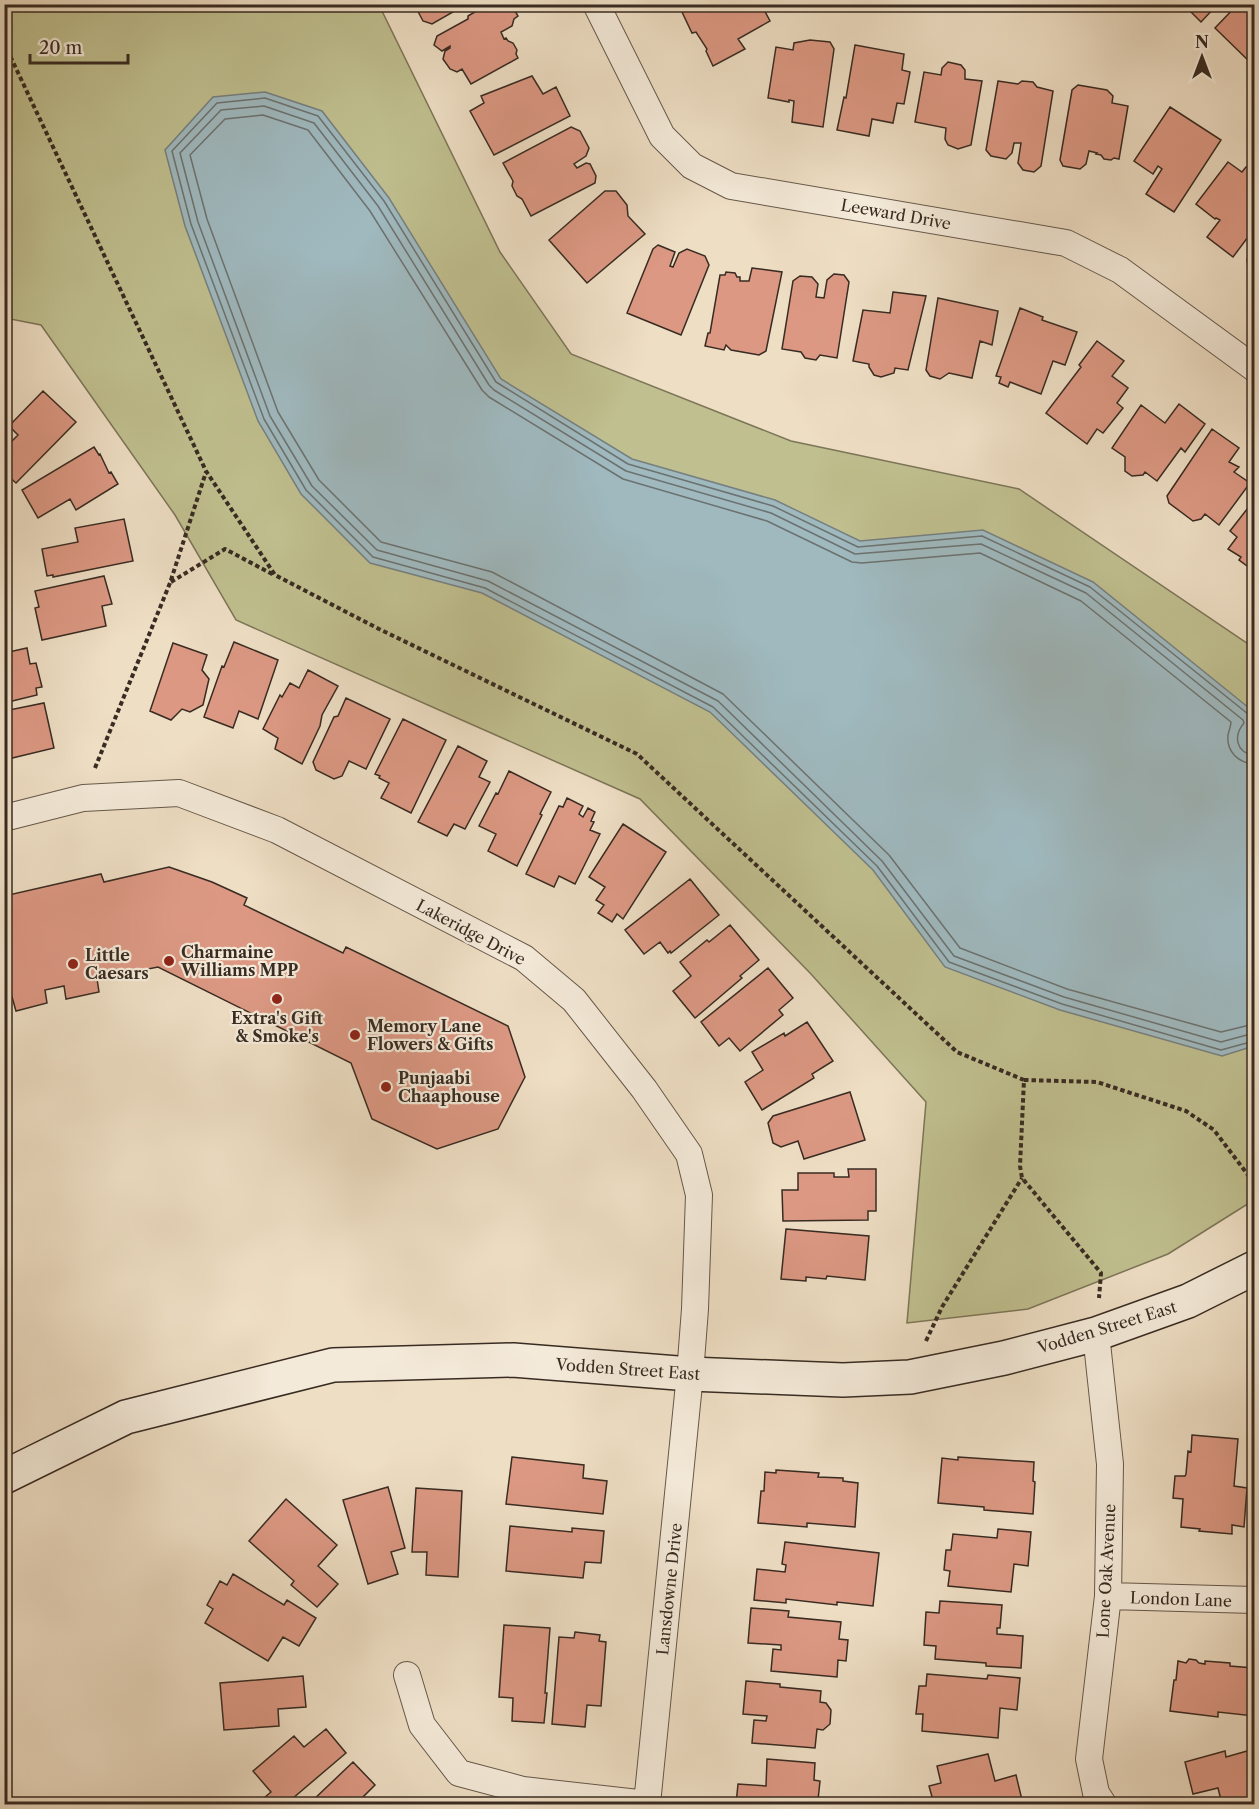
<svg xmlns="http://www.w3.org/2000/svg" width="1259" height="1809" font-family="'Libre Caslon Text',serif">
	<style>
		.green { fill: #c0bf8f; stroke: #7c7558; stroke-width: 1.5 }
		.water { fill: #9fb9bf; stroke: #768080; stroke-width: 1.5 }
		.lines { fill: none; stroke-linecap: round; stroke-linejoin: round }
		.shore { stroke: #6c7270; stroke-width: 1.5 }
		.building { fill: #dc9883; stroke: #382b22; stroke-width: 1.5 }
		.street-casing { stroke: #66584a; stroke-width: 28 }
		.secondary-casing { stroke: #382b22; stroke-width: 36 }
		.path { stroke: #382b22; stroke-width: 4; stroke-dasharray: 4.5 3; stroke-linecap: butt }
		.street { stroke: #f4ead9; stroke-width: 26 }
		.secondary { stroke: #f4ead9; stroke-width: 33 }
		.poi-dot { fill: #8f2418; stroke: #f4ead9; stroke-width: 2 }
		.labels { text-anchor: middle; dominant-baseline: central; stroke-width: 4.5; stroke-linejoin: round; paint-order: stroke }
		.street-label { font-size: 16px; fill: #382b22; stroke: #f4ead9 }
		.poi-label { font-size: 16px; font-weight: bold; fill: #382b22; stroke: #f4ead9; text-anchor: start }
	</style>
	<rect width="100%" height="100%" fill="#eedec4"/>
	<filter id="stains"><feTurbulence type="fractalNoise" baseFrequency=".00333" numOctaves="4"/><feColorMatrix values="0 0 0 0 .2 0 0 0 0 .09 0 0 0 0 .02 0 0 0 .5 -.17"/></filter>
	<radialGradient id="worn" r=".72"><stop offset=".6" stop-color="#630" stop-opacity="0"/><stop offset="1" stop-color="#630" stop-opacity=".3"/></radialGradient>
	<path class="green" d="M4,5H379L500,252L571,354L791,441L1019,489L1254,648V1200L1168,1254L1028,1309L907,1323L926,1102L811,974L640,799L236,620L175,515L41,325L5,318Z"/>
	<path class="water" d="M265,92L322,111L389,198L501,379L632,459L775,500L860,541L983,530L1093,582L1254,712V728L1250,740L1254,742V1046L1222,1056L1060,1010L945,967L873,870L710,712L482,593L370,563L301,494L258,421L185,226L165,150L213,97Z"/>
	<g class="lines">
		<path class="shore" d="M1254,716L1248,714L1090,587L982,536L858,547L773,506L628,464L496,382L384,201L318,116L265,98L217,103L172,151L191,224L264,419L306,490L373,557L485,588L713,707L877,866L949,962L1062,1004L1221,1050L1254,1041
			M1254,755C1236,753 1233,736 1244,723L1243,720L1086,593L981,544L855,554L771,513L626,471L494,390L489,385L378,206L314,123L264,106L221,110L180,153L198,222L270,416L312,486L377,550L488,581L718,701L882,861L954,956L1064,997L1221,1042L1254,1033
			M1254,764C1239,763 1226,752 1228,735C1229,730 1231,726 1231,722L1081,601L980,553L862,563L852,562L767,521L623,479L489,397L482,390L370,211L308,130L263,115L225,119L190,155L207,219L278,412L319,480L381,542L492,572L723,694L889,855L960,948L1067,989L1221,1032L1254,1024"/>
	</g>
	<path class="building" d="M414,4H467L432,24L423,21Z
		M488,4H511L518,16L514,19L512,26L501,32L504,39L506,38L508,41L513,43L517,50L516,54L518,58L471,84L462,69L457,72L450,69L443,59L445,51L450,48V46L442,51L434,45L437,36L468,19V16Z
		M696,4H761L770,21L738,39L745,49L713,66L706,51L707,49L696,32L692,33L682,12Z
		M1183,4H1218L1201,22Z
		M1238,4H1254V66L1215,28Z
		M810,40L830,42L834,49L823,127L792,122L794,101L789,100V102L768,98L776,47L793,50L794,43Z
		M855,45L904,54L902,70L910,72L904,104L897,103L893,123L872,119L869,136L837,130L844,97L846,98Z
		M948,62L961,65L965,70V79L982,81L971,145L958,149L948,145L945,139L946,128L915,122L924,72L941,75L942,68Z
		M532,76L543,94L556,87L570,116L494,155L470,111L484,103L481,96Z
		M998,81L1018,84L1022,81L1033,82L1037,87L1053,91L1041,166L1034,172L1023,170L1018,163L1021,143H1014L1012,153L1006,159L991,156L986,150Z
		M1078,85L1107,90L1113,96L1112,103L1128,106L1119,159L1114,158L1111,160L1104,159L1101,155L1096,154L1097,153L1089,151L1086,164L1080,169L1063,166L1060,160L1072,90Z
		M1170,107L1221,140L1174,212L1146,194L1162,169L1158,166L1153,174L1134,161Z
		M571,127L580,131L589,148L586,156L574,164L577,168L586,163L590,164L596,176L595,183L531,216L522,199L517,196L512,186L513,181L503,163Z
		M1228,162L1242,172L1246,167L1254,166V229L1233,257L1207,237L1220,220L1216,218L1215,219L1196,204Z
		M605,191H616L627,205L628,216L645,234L587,283L549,240Z
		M658,245L675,252L670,266L673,267L679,253L687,249L705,256L709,265L681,335L627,313L653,249Z
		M1254,250V272L1248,267L1247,259Z
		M752,268L782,272L766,351L759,355L731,350L726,345L724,350L705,346L708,333H710L720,275H725L726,272L735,273L737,277H740V281H749Z
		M834,274L844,275L849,282L837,358L820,355L816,360L805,358L801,352L782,349L793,281L800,276L812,277L818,284L816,297L824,298L827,280Z
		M893,292L926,296L908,370L895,368L894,373L881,377L874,375L869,367V364L853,361L863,310L890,313Z
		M938,298L998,311L992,345L980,341L972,378L949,373L940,379L930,376L926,370Z
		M1020,308L1043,317L1042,320L1077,332L1065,365L1053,361L1041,394L1010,382L1008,387L999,383L1001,377L996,376Z
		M1097,341L1124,361L1112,376L1128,388L1117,403L1123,408L1103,433L1097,429L1087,444L1046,413L1081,367L1079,365Z
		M43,391L76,422L16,483L4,472V449L18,435L9,426Z
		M1179,404L1205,424L1185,452L1181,448L1157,481L1145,472L1143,475L1132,476L1125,471V457L1112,448L1141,405L1165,423Z
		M1212,429L1239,448L1229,462L1239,467L1234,472L1250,483L1219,525L1205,514L1201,519L1193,521L1169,503L1167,496Z
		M94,447L99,455L100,454L109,473L111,472L118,484L76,510L70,499L38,518L22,490Z
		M1251,504L1254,507V571L1239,560L1241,557L1228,549L1237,537L1230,531Z
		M124,519L133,561L53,577V575L47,576L42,549L78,542L75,528Z
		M104,576L112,604L102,606L106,626L42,640L35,608L39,607L35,591Z
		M234,642L278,660L258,719L239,711L233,728L204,717L222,666L224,667Z
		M173,643L207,655L202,670L209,679L203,705L190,712L182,709L171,720L150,711Z
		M27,648L30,664L36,663L42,687L36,688L37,695L4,703V653Z
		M308,670L338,686L322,715L320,726L302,764L275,749L278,738L263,729L280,695L282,697L290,683L299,688Z
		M346,698L390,719L366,769L349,761L342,776L334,779L316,770L313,762L334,717L338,716Z
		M44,703L54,748L4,760V711Z
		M403,719L446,740L411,813L381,798L389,783L379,778L380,776L375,774Z
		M458,746L487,761L479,777L490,782L465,829L454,824L447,836L418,822Z
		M509,771L551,792L540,814L542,815L517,866L488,851L496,834L479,826L496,793L498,794Z
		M567,798L583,806L579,814L583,817L588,808L595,812L591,821L594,822L590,830L600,834L575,884L559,876L554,887L526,874L559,806L563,807Z
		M623,824L666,852L623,919L617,914L612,922L598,913L604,905L596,900L605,887L589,877Z
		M169,867L212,882L247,898L244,905L343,953L346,947L508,1026L525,1077L498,1129L437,1149L372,1119L351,1063L158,967L97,979L99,992L66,999L64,986L45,990L47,1003L16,1011L12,997L4,999V896L101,874L104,882Z
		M690,879L719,915L671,953L670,951L668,953L660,942L644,954L625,930Z
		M730,925L759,960L740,976L742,978L695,1018L673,991L691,976L680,962L707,940L709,942Z
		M768,968L793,998L779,1010L783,1015L740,1051L729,1038L719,1046L701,1022Z
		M807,1022L833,1061L812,1074L814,1078L762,1110L745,1082L763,1070L752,1052L784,1033L785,1036Z
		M850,1092L865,1140L804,1159L798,1141L781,1147L773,1143L768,1123L773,1116Z
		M848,1169H876V1211H868V1220L783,1221L782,1190H798V1173H834V1177H849Z
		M786,1229L869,1236L865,1280L827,1276L826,1279L806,1277V1281L781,1279Z
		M1192,1435L1238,1439L1234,1486L1247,1488L1244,1527L1232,1525V1534L1199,1531L1200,1529L1181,1527L1183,1499L1173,1498L1175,1476H1185L1186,1474L1188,1451L1191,1452Z
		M512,1457L584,1465L583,1478L607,1481L603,1514L506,1504Z
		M958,1457L1034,1462L1033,1481L1035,1482L1033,1514L984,1510V1507L938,1503L942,1458L958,1460Z
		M776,1470L819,1473L818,1477L843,1478V1481L858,1483L855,1527L807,1523V1527L758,1523L761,1491H764L765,1472L776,1473Z
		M388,1487L405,1548L391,1552L398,1574L368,1584L343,1500Z
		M416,1488L462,1491L458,1577L426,1575L427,1552H412Z
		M286,1499L337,1545L318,1566L338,1584L317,1607L291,1585L294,1581L249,1541Z
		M510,1526L572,1532V1528L604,1531L601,1563L585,1562L583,1578L506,1571Z
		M998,1529L1031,1532L1028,1566L1014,1564L1011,1592L948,1586L950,1571L944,1570L946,1550H951L953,1534L997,1538Z
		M785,1542L879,1553L873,1606L837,1602V1605L786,1599V1603L754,1600L757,1569L785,1572L786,1565L782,1564Z
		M233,1574L284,1605L287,1600L316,1618L299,1646L283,1637L268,1661L205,1623L213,1609L207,1605L220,1581L227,1585Z
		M940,1601L1002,1605L1000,1628H997V1634L1023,1636L1021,1668L986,1666V1663L935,1659L936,1646L924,1645L926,1612L939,1613Z
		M751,1608L789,1611L788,1617L841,1622L839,1639L848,1640L846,1661L838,1660L837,1677L771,1671L773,1649L781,1650V1645L748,1643Z
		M504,1625L550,1628L545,1693H547L544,1723L512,1721L513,1698L499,1697Z
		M575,1632L600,1635L599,1641L606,1642L601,1706L587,1705L585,1727L552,1724L559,1637L574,1638Z
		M1189,1659L1196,1660L1199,1663L1205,1664V1661L1230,1663V1666L1254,1668V1716L1218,1712V1717L1170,1711L1174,1680H1176L1178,1661L1186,1663Z
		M927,1674L987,1679L988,1675L1020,1678L1017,1710L1000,1708L998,1738L922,1731L923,1714H916L919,1686H926Z
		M303,1676L306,1707L278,1709L279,1726L224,1730L220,1683Z
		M746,1681L780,1684V1687L821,1691L820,1702L826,1703L831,1710L830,1724L823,1730L817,1729L815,1748L752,1743L754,1720L766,1721L767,1716L743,1714Z
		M326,1729L346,1753L286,1804H259L258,1803L271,1792L253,1771L294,1736L304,1747Z
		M1254,1749V1804H1222L1218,1788L1193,1794L1185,1762L1225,1751L1226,1757Z
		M988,1754L995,1781L1016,1775L1023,1804H934L929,1786L941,1783L937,1766Z
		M767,1759L815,1763L814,1780L820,1781L818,1800H813L812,1804H736L738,1784L766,1786Z
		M353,1762L375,1785L359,1801L363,1804H309Z"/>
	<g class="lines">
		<g class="street-casing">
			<path id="street" d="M596,4L662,136L692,166L731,186L1066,243L1120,270L1254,368
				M4,818L83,798L179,793L277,830L524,958L574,1000L644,1089L689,1154L699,1195L695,1309L690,1374L647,1804
				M1096,1334L1110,1464L1108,1596L1089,1759L1096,1793L1103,1804
				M1108,1596L1254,1600
				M407,1675L422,1725L459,1773L523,1790L647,1804"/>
		</g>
		<g class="secondary-casing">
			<path id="secondary" d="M4,1477L126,1417L333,1365L513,1360L690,1374L843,1380L910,1377L1004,1358L1096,1334L1188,1301L1254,1268"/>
		</g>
		<path class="path" d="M4,43L206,471L275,575L379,629L637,754L957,1052L1024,1080L1020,1166L1022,1178L1101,1273L1099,1298
			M171,582L225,549L274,575
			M95,768L170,583L206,472
			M1024,1080L1097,1082L1186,1111L1214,1130L1254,1183
			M926,1341L942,1307L1022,1178"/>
		<use href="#street" class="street"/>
		<use href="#secondary" class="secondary"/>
	</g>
	<g class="poi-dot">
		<circle cx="169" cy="961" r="6"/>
		<circle cx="73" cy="964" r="6"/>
		<circle cx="277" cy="999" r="6"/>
		<circle cx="355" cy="1035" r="6"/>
		<circle cx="386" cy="1087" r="6"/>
	</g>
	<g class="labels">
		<g class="street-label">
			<text transform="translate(896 214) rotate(10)">Leeward Drive</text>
			<text transform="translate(471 932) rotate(28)">Lakeridge Drive</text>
			<text transform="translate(1107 1327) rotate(-17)">Vodden Street East</text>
			<text transform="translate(628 1369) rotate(4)">Vodden Street East</text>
			<text transform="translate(1106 1571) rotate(-87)">Lone Oak Avenue</text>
			<text transform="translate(669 1589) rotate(-84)">Lansdowne Drive</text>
			<text transform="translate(1181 1599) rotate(2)">London Lane</text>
		</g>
		<g class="poi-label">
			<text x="181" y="952">Charmaine<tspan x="181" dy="18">Williams MPP</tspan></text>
			<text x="85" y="955">Little<tspan x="85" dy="18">Caesars</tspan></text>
			<text x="277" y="1018" text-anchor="middle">Extra's Gift<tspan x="277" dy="18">&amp; Smoke's</tspan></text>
			<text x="367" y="1026">Memory Lane<tspan x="367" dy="18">Flowers &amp; Gifts</tspan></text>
			<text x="398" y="1078">Punjaabi<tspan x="398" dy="18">Chaaphouse</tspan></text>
		</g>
	</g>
	<rect width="1259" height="1809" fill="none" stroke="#eedec4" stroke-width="24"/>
	<rect x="6" y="6" width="1247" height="1797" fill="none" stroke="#382b22" stroke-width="3"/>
	<rect x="12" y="12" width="1235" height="1785" fill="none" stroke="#382b22" stroke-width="1.5"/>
	<g transform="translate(1202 57)" stroke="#f4ead9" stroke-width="4.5" paint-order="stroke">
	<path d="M0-4.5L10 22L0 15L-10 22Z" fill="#382b22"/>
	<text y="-9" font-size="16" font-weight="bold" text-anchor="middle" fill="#382b22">N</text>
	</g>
	<path d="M30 54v9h98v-9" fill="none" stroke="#382b22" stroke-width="3"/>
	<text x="39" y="54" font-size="18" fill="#382b22" stroke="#f4ead9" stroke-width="4.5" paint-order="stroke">20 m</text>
	<rect width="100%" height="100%" filter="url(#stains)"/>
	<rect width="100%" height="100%" fill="url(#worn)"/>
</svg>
